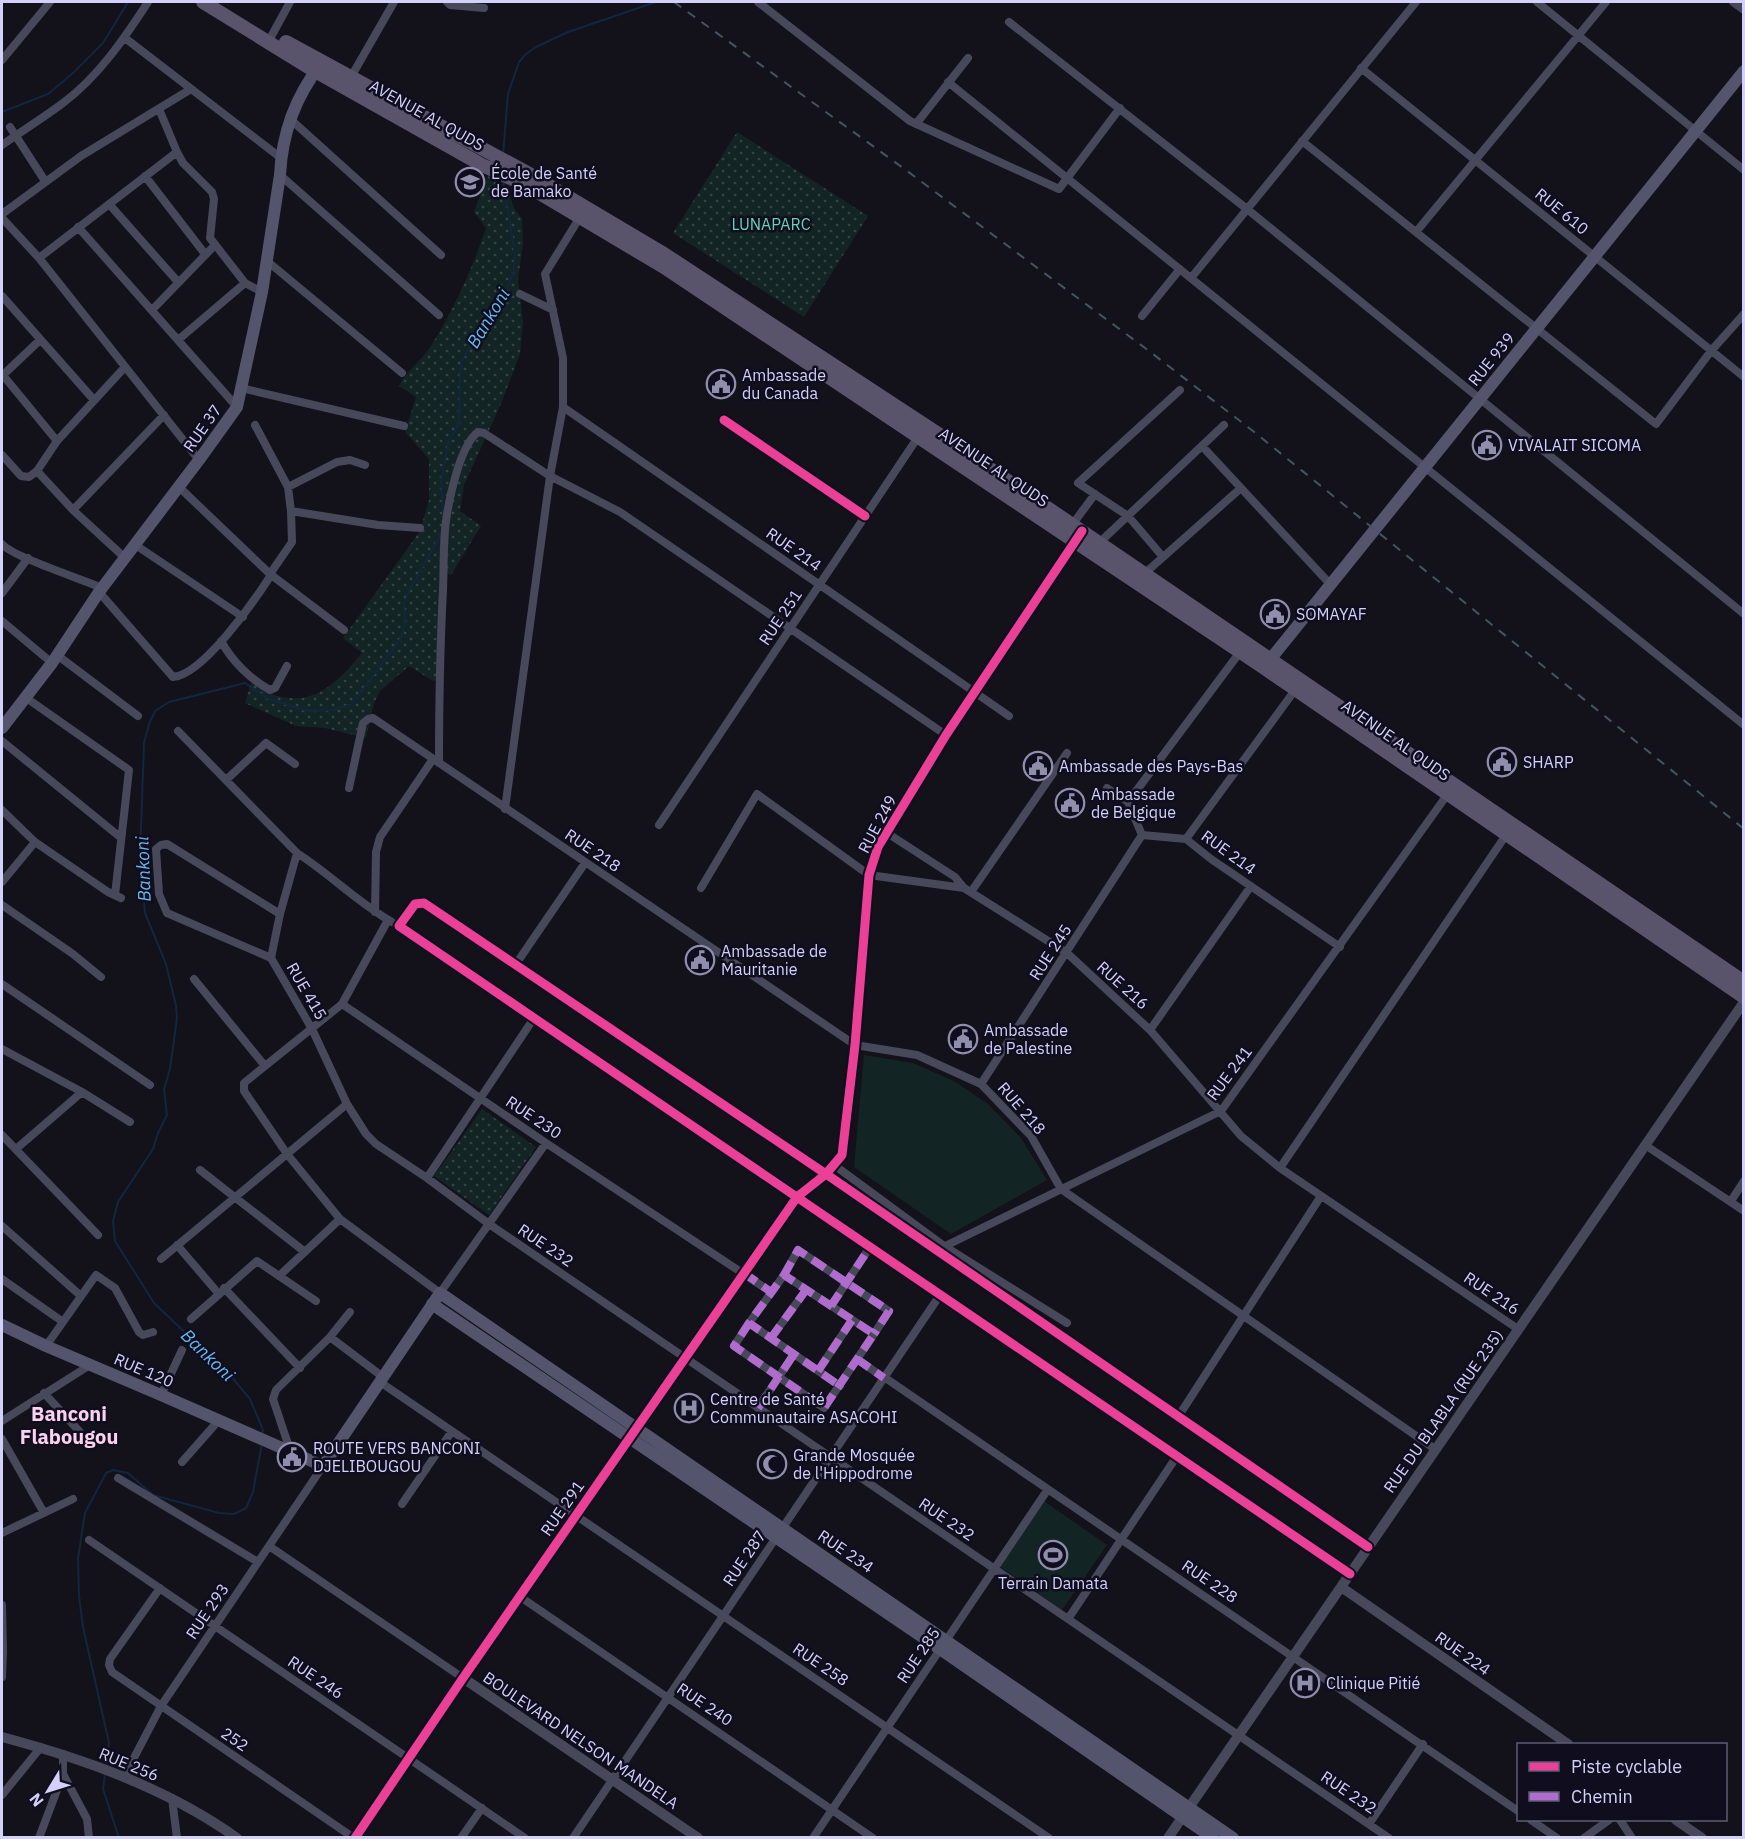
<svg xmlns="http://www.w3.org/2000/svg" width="1745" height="1839" font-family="'IBM Plex Sans',sans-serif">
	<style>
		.green { fill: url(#green-dots) }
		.pitch { fill: #122524 }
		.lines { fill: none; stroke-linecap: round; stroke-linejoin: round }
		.stream { stroke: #12263f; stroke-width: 2 }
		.minor { stroke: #48485b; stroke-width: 8 }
		.tertiary { stroke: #48485b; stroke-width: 10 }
		.secondary { stroke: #54556d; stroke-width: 12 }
		.primary { stroke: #5a536c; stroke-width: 14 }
		.rail { stroke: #425561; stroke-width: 2; stroke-dasharray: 9 8; stroke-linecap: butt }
		.quiet { stroke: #b06ccc; stroke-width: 8; stroke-dasharray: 15 8; stroke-linecap: butt }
		.cycleway-casing { stroke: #100e1e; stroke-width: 13 }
		.cycleway { stroke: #ea4096; stroke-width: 9 }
		.labels { text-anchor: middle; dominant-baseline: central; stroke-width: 5; stroke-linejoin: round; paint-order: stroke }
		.street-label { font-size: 16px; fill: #d3d0fa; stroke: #100e1e }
		.poi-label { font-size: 16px; fill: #d3d0fa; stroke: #100e1e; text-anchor: start }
		.park-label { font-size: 16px; fill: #64d3b1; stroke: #100e1e }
		.water-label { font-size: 18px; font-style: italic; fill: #68b8f0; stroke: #100e1e }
		.quarter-label { font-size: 20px; font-weight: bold; fill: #fbd2ee; stroke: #100e1e }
	</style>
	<defs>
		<pattern id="green-dots" width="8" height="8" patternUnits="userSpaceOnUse" patternTransform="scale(1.5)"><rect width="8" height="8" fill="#122524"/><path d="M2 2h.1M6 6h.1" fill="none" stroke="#344445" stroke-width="1.8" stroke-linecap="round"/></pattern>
	</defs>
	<rect width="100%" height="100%" fill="#13121a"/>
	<path class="green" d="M737,132L868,216L804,317L673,233Z
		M488,176L509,187C511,200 512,209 522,218L523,244L518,279L523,322L520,354L500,406L464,485L460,511L481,526L451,575L444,572L436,680L433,681L409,666L380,691L374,703L366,738L325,728L296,726L245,703L251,683C258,686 265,692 272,694C313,709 338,682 362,653L343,638L420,531L429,500V459L405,432L416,397L399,386C406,371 422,360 431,346C454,309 472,270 486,228L474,212Z
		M482,1109L536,1147L489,1215L434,1176Z"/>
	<path class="pitch" d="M864,1055L913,1063L954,1081L988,1104L1021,1138L1047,1180L951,1234L854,1167Z
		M1044,1501L1107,1545L1062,1610L999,1566Z"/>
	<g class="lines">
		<path class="stream" d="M2,112L48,94L72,74L103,43L128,2
			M503,155L508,94L519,62L526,54L536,47L568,32L656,2
			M443,513L441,480L449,440L459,424L460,376L462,360L479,331L504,296L513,273L515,255L503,179
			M262,1435L263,1430L250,1399L230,1375L154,1303L115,1241L113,1221L118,1202L153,1149L158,1133L167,1115L164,1089L170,1069L177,1018L176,1006L166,964L145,913L140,855L144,743L149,724L155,711L169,702L245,683L268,699L308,711L334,710L352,704L401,638L405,623L404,604L410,589L441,534
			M106,1765L109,1743L83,1627L79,1596L78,1558L85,1513L106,1473L113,1470L128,1473L153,1495L219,1513L234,1514L246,1508L253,1492L262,1443
			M105,1774L103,1789L119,1838"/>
		<path class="minor" d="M447,2L450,5L484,8
			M758,2L910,121L1059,189L1120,108
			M1537,2L1744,170
			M1733,2L1744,10
			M1009,22L1247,209L1744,614
			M272,35L290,2
			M125,38L281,158
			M2,60L50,2
			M1361,68L1744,377
			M351,77L394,2
			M948,82L1744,725
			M289,118L441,255
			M916,124L968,58
			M10,127L45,181
			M1302,141L1656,424L1711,351L1744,314
			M2,145C22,131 43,118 63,103C98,77 124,39 148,2
			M177,152L183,163L212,192L214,199L210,238L245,283
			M280,175L439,315
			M145,176L205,254
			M109,204L178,282
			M2,214L81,156L191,89
			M2,218L39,258L199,460
			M78,227L237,407
			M1416,232L1606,2
			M39,258L177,152L159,109
			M267,261L402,373
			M1191,278L1416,2
			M520,294L553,310
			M2,296L94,400
			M152,310L214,246
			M1142,316L1180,269
			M178,340L245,283L262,292
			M2,374L57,441
			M3,375L40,340
			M241,388L404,426
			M563,407L1009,716
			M255,425L288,487L291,511L292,542L270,574
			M1202,446L1330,584
			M2,455L21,476L29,477L37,471L57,441L124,368
			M37,471L73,510L124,557
			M179,487L270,574L344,630
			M288,487L337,462L350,460L365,465
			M73,510L164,415
			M291,511L378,525L420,528
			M1072,525L1095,494
			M1099,543L1224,425
			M2,544C13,557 82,579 102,588
			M134,544L243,617
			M1163,557L1128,516L1078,483L1180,390
			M1144,574L1241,488
			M99,592L173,677C203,675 255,600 271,575
			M2,593L28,558
			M2,621L52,663
			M221,641C232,661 250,679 270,690L275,688L287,666
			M57,655L138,716
			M25,697L129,770L115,895
			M178,731L297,853C330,874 358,903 392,922
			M2,741L120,837
			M439,763C439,705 440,648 443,590C444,567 443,543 446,521C449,499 460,445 478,432L484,433L550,476L620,512L946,735
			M226,780L266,743L295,764
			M349,788L363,723L368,719L373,718L855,1045L917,1055L981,1084L1031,1136L1061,1189L1435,1449
			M1107,788L1128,802L1142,835L1186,839L1211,859L1340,947
			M1128,802L1240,652
			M505,809L550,476L563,407V358L545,274L580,217
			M2,810L35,842L108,892L121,898
			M659,825L920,434
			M887,833L955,877L964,888
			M1186,839L1295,690
			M297,853L280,914L271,958L312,1029L347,1104L366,1134L376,1144L427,1178L489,1224L1389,1838
			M2,882L35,842
			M701,888L757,794L869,875L964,888L1067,953L1150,1030L1241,1136L1280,1168L1518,1329
			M971,892L1067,753
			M2,905L73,954L101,977
			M375,912L376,852L380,837L433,759
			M388,920L342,1004L244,1083V1091L287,1154L340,1219L440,1293L546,1143
			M271,958L167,913L159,894L156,849L161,845L167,844L280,914
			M516,964L585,863
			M194,979L265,1066
			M2,984L150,1085
			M342,1004L546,1143L771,1292
			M1150,1030L1251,886
			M2,1049L82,1092L130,1122
			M981,1084L1142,835
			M2,1135L98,1235
			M1645,1145L1744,1211
			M16,1149L82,1092
			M834,1165L944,1246L1067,1323
			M1280,1168L1506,835
			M200,1170L305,1252
			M427,1178L534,1018
			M1731,1201L1744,1181
			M2,1226L81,1296
			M177,1245L218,1293
			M935,1251L1221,1111L1447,795
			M161,1259L347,1104
			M784,1275L798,1250L889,1311L874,1334
			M279,1276L340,1219
			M2,1279L63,1322
			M224,1288L300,1368
			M831,1306L870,1247
			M191,1319L257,1261L316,1301
			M749,1323L734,1346L824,1408L874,1334L784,1275L749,1323L840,1386
			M330,1337L383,1377
			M771,1338L806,1290
			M46,1346L96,1275L115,1288L139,1332L143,1335L153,1332
			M857,1359L884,1378
			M818,1371L852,1320
			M884,1377L1518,1811
			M380,1382L1049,1838
			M44,1393L80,1432
			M161,1395L182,1350
			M758,1408L794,1354
			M1178,1417L1321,1196
			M2,1421L90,1365
			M2,1439L44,1513
			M291,1453L273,1399L276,1390L330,1337L350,1312
			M182,1462L219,1420
			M118,1478L258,1562
			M402,1504L452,1431
			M2,1533L73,1499
			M89,1540L525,1838
			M269,1546L463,1678L797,1197L826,1174L842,1155L855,1045L869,875L878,847L946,735L1076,539
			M1350,1574L399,926L415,904L424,903L826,1174L1368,1547
			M160,1588L110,1659L109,1665L112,1672L354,1838
			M519,1596L873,1838
			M2,1605L3,1652L2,1677
			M1068,1619L1177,1456
			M63,1774L87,1819L89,1838
			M124,1777L161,1706L323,1466
			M2,1795L41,1747
			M172,1798L177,1838
			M1531,1820L1557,1838
			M1620,1820L1632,1838
			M1369,1824L1423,1744
			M39,1838L63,1774V1754
			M461,1838L482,1808
			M573,1838L940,1295
			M813,1838L1048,1489
			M1584,1838L1609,1820"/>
		<path class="tertiary" d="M1341,1587L1568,1744
			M2,1737C84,1759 167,1788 237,1838
			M1676,1820L1702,1838
			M355,1838L463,1678L698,1838
			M1168,1838L1744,1002"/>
		<path class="secondary" d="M1265,666L1744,71
			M2,728L52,663L99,592L199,460L237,407L262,292L280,175C282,134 295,97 321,64
			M432,1304L940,1649L1213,1838
			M2,1325L46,1346L161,1395L323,1466L440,1293L1233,1838"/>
		<path class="primary" d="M203,2L315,71L482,165L526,185L664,267L1263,667L1744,997
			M286,42L531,175L664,254L946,439L1744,982"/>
		<path class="rail" d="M674,2L899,165L1149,351L1253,431L1744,829"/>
		<path class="quiet" d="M744,1273L771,1292
			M784,1275L798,1250L889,1311L874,1334
			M831,1306L870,1247
			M749,1323L734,1346L824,1408L874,1334L784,1275L749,1323L840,1386
			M771,1338L806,1290
			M857,1359L884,1378
			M818,1371L852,1320
			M758,1408L794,1354"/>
		<g class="cycleway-casing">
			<path id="cycleway" d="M724,420L865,516
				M1350,1574L399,926L415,904L424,903L826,1174L1368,1547
				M355,1838L463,1678L797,1197L826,1174L842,1155L855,1045L869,875L878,847L946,735L1082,531"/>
		</g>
		<use href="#cycleway" class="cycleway"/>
	</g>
	<defs>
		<g id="university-ring" transform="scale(1.5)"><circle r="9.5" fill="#100e1e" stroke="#908eac" stroke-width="1.5"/><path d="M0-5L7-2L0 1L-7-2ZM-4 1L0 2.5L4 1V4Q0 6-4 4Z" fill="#908eac"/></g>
		<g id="civic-ring" transform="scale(1.5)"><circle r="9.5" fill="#100e1e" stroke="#908eac" stroke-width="1.5"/><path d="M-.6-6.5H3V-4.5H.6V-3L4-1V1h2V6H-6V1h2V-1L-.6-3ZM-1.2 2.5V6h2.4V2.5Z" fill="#908eac"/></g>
		<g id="hospital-ring" transform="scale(1.5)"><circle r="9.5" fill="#100e1e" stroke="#908eac" stroke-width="1.5"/><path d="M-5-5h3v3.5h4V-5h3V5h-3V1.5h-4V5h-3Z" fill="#908eac"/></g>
		<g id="mosque-ring" transform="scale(1.5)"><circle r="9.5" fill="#100e1e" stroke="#908eac" stroke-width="1.5"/><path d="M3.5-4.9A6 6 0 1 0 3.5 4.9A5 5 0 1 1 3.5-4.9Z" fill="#908eac"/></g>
		<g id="stadium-ring" transform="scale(1.5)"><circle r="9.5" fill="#100e1e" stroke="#908eac" stroke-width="1.5"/><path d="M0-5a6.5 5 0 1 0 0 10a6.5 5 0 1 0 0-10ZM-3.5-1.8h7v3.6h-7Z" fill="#908eac"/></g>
	</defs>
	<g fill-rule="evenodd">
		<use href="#university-ring" x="470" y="182"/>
		<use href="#civic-ring" x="721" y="384"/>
		<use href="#civic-ring" x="1487" y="445"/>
		<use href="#civic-ring" x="1275" y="614"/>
		<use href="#civic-ring" x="1502" y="762"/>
		<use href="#civic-ring" x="1038" y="766"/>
		<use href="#civic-ring" x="1070" y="803"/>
		<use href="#civic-ring" x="700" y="960"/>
		<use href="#civic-ring" x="963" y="1039"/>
		<use href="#hospital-ring" x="689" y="1408"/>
		<use href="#civic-ring" x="292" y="1457"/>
		<use href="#mosque-ring" x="772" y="1464"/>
		<use href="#stadium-ring" x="1053" y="1555"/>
		<use href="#hospital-ring" x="1305" y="1683"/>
	</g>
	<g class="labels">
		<g class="street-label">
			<text transform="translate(427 115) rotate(29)">AVENUE AL QUDS</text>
			<text transform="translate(1562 211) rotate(39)">RUE 610</text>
			<text transform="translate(1491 359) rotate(-51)">RUE 939</text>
			<text transform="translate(202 428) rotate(-55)">RUE 37</text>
			<text transform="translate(994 467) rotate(34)">AVENUE AL QUDS</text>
			<text transform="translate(794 549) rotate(35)">RUE 214</text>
			<text transform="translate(780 617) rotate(-56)">RUE 251</text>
			<text transform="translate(1396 740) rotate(35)">AVENUE AL QUDS</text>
			<text transform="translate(877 824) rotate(-62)">RUE 249</text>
			<text transform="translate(593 850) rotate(34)">RUE 218</text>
			<text transform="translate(1229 852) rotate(36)">RUE 214</text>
			<text transform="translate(1050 952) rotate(-57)">RUE 245</text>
			<text transform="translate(1123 985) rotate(42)">RUE 216</text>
			<text transform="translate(307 991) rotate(60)">RUE 415</text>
			<text transform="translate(1229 1073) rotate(-53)">RUE 241</text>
			<text transform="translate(1022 1108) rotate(49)">RUE 218</text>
			<text transform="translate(534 1117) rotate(34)">RUE 230</text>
			<text transform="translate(546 1245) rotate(34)">RUE 232</text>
			<text transform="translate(1492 1293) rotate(34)">RUE 216</text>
			<text transform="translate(144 1370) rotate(23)">RUE 120</text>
			<text transform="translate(1443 1411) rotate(-55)">RUE DU BLABLA (RUE 235)</text>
			<text transform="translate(562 1508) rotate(-55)">RUE 291</text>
			<text transform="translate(947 1519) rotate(34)">RUE 232</text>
			<text transform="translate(846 1551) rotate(34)">RUE 234</text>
			<text transform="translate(744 1558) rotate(-56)">RUE 287</text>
			<text transform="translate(1210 1581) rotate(34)">RUE 228</text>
			<text transform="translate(207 1611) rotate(-56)">RUE 293</text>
			<text transform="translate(1463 1653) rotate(35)">RUE 224</text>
			<text transform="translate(918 1655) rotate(-56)">RUE 285</text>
			<text transform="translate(821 1664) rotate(34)">RUE 258</text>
			<text transform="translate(316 1677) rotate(34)">RUE 246</text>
			<text transform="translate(705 1704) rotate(34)">RUE 240</text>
			<text transform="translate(235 1739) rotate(34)">252</text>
			<text transform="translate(581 1740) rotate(34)">BOULEVARD NELSON MANDELA</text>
			<text transform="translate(129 1764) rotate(22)">RUE 256</text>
			<text transform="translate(1349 1792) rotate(34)">RUE 232</text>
		</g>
		<g class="poi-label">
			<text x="491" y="173">École de Santé<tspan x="491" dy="18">de Bamako</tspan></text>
			<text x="742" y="375">Ambassade<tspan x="742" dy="18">du Canada</tspan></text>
			<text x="1508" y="445">VIVALAIT SICOMA</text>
			<text x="1296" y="614">SOMAYAF</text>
			<text x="1523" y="762">SHARP</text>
			<text x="1059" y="766">Ambassade des Pays-Bas</text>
			<text x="1091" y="794">Ambassade<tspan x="1091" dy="18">de Belgique</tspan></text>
			<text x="721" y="951">Ambassade de<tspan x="721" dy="18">Mauritanie</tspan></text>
			<text x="984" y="1030">Ambassade<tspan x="984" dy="18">de Palestine</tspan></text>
			<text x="710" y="1399">Centre de Santé<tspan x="710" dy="18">Communautaire ASACOHI</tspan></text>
			<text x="313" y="1448">ROUTE VERS BANCONI<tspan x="313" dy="18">DJELIBOUGOU</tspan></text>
			<text x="793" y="1455">Grande Mosquée<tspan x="793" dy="18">de l'Hippodrome</tspan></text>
			<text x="1053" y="1583" text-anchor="middle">Terrain Damata</text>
			<text x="1326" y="1683">Clinique Pitié</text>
		</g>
		<g class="park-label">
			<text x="771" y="224">LUNAPARC</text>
		</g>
		<g class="water-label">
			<text transform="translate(488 318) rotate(-59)">Bankoni</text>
			<text transform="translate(143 869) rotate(-92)">Bankoni</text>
			<text transform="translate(208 1355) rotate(44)">Bankoni</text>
		</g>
		<g class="quarter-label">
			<text x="69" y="1413">Banconi<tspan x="69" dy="23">Flabougou</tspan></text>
		</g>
	</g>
	<rect width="1745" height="1839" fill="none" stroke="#d3d0fa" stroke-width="6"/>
	<rect x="1517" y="1743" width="210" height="78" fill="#100e1e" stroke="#5e5c76" stroke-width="1.5"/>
	<rect x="1529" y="1762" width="30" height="9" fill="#ea4096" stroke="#5e5c76" stroke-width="1.5"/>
	<text x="1571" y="1773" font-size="18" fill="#d3d0fa">Piste cyclable</text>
	<rect x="1529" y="1792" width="30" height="9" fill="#b06ccc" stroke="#5e5c76" stroke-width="1.5"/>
	<text x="1571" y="1803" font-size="18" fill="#d3d0fa">Chemin</text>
	<g transform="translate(48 1791) rotate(232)" stroke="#100e1e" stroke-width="4.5" paint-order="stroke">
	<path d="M0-4.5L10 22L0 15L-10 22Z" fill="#d3d0fa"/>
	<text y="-9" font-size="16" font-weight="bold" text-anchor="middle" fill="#d3d0fa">N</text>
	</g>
</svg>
